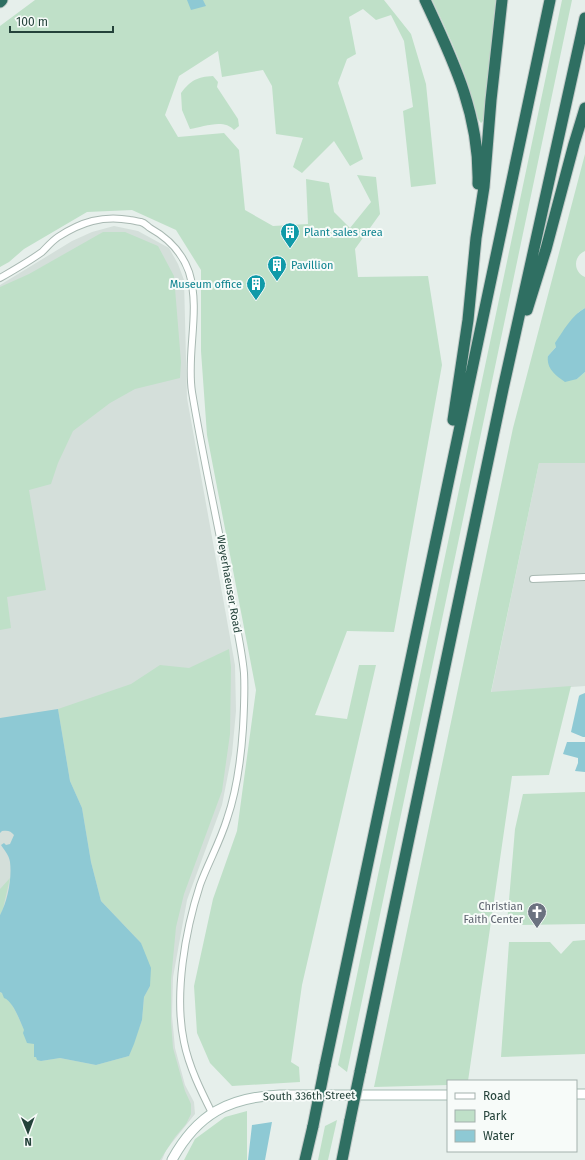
<svg xmlns="http://www.w3.org/2000/svg" width="585" height="1160" font-family="'Fira Sans',sans-serif">
	<style>
		.built { fill: #d4dfda }
		.green { fill: #bfe0c8 }
		.water { fill: #8ec9d4 }
		.lines { fill: none; stroke-linecap: round; stroke-linejoin: round }
		.minor-casing { stroke: #a8b8b2; stroke-width: 8 }
		.secondary-casing { stroke: #a4bbb3; stroke-width: 11 }
		.motorway-casing { stroke: #c2cac8; stroke-width: 13 }
		.minor { stroke: #fff; stroke-width: 6 }
		.secondary { stroke: #fff; stroke-width: 9 }
		.motorway { stroke: #2f6f62; stroke-width: 11 }
		.motorway-bridge-casing { stroke: #c2cac8; stroke-width: 13; stroke-linecap: butt }
		.motorway-bridge { stroke: #2f6f62; stroke-width: 11 }
		.labels { text-anchor: middle; dominant-baseline: central; stroke-width: 4; stroke-linejoin: round; paint-order: stroke }
		.culture-label { font-size: 11px; fill: #0d838f; stroke: #f7fbf9; text-anchor: start }
		.street-label { font-size: 11px; fill: #24423a; stroke: #f7fbf9 }
		.worship-label { font-size: 11px; fill: #5b616d; stroke: #f7fbf9; text-anchor: end }
	</style>
	<rect width="100%" height="100%" fill="#e6efeb"/>
	<path class="built" d="M114,226L138,231L169,248L178,264L184,280L187,398L235,665L236,711L232,754L222,805L187,900L173,977L172,1016L175,1048L185,1085L194,1102L195,1114L166,1150L162,1160H0V285L72,241L92,232Z
		M539,463H585V686L491,693Z"/>
	<path class="green" d="M35,0H384L411,34L426,84L436,184L411,187L403,111L413,107L404,41L391,15L376,20L363,9L349,17L356,54L347,59L338,83L363,159L350,166L334,141L302,173L293,167L303,138L276,134L272,86L263,70L222,77L218,51L179,76L165,115L178,137L224,133L239,150L245,210L273,226L308,224L306,179L329,183L334,212L350,228L371,202L357,175L376,177L380,214L355,249L358,277L428,276L442,365L394,632L347,631L315,715L347,719L359,665H376L302,985L291,1062L299,1067L300,1082L232,1086L210,1063L197,1033L194,986L213,899L237,831L256,690L207,435L201,351V270L176,230L132,210L87,212L24,249L9,262L0,267V26Z
		M432,0H496L484,120L481,123L478,119C468,77 451,39 432,0Z
		M562,0H572L347,1072L338,1065Z
		M213,76L218,82L217,87L238,119L239,126L234,130C224,118 203,127 190,129L182,110L181,93C191,80 197,77 213,76Z
		M585,154V251C573,256 573,272 585,277V308L579,312L556,347L548,356L577,379L585,372V463H539L491,692L571,686L549,775L512,776L468,1081H448V1085L374,1087L513,428Z
		M103,232H125L158,246L174,276L181,362L180,378L135,389L110,403L73,431L58,463L51,484L29,490L46,590L7,597L11,628L0,630V287L29,274Z
		M229,649L231,667L230,734L222,791L184,894L176,927L171,980V1022L173,1048L185,1091L191,1104V1114L186,1124L175,1137L160,1160H0V992C12,998 18,1018 24,1029C26,1034 30,1038 33,1042C37,1050 30,1053 41,1061L60,1058L96,1065L129,1056L142,1020L144,997L150,986L141,943L101,901L91,862L82,808L70,781L58,709L131,684L160,665L189,668Z
		M585,792V924L520,925C511,925 507,921 508,912L515,829L523,794Z
		M10,878L3,909L0,915V889Z
		M585,940V1054L501,1057L509,942H550L561,954L573,941Z
		M247,1111V1160H184L195,1139L225,1117Z
		M337,1120L328,1160H318L325,1126Z"/>
	<path class="water" d="M187,0H203L206,6L191,10Z
		M585,308V372L577,379L565,382C555,375 546,368 548,356L556,347L555,343C564,330 571,316 585,308Z
		M585,693V737H583L571,732L579,696L580,695Z
		M58,709L70,781L82,808L91,862L101,901L141,943L151,968L150,986L144,997L142,1020L134,1044L129,1056L96,1065L60,1058L41,1061L37,1060L36,1057H34V1044L27,1043L23,1033L24,1030C20,1021 13,1001 4,998L2,993L0,992V915C8,900 12,878 10,862C9,855 5,851 1,845L4,843L6,845L10,844L14,835C11,831 8,830 2,831L0,833V718Z
		M567,742H585V772L575,771L578,763V758L563,754Z
		M272,1122L265,1160H248L252,1125Z"/>
	<g class="lines">
		<g class="minor-casing">
			<path id="minor" d="M0,278C14,270 28,262 42,252C47,247 52,241 58,237C81,222 103,215 130,220C131,220 140,222 141,222C145,223 147,226 150,228C168,238 182,252 189,272C201,311 186,353 192,392C204,465 221,536 233,608C237,629 242,651 244,673C245,691 244,710 243,728C241,758 237,790 227,819C220,842 208,863 200,885C185,931 174,995 184,1042C189,1067 201,1091 212,1113
				M533,579L585,577"/>
		</g>
		<g class="secondary-casing">
			<path id="secondary" d="M576,1094H585
				M172,1160C197,1114 229,1097 280,1095H448"/>
		</g>
		<g class="motorway-casing">
			<path id="motorway" d="M425,0C453,60 480,115 478,184
				M0,2L2,0
				M527,310L546,249L574,144L585,108
				M453,420L468,320L476,238L484,187L491,100L502,0
				M325,1066L550,0
				M360,1072L503,389L585,18
				M305,1160L313,1126
				M342,1160L350,1120"/>
		</g>
		<use href="#minor" class="minor"/>
		<use href="#secondary" class="secondary"/>
		<use href="#motorway" class="motorway"/>
		<g class="motorway-bridge-casing">
			<path id="motorway-bridge" d="M350,1120L360,1072
				M313,1126L325,1066"/>
		</g>
		<use href="#motorway-bridge" class="motorway-bridge"/>
	</g>
	<defs>
		<g id="building-pin" transform="scale(1)"><path d="M0 17L-7.5 6A9.5 9.5 0 1 1 7.5 6Z" fill="#0f9aa8" stroke="#f7fbf9"/><path d="M-4-6H4V6H1V3H-1V6H-4ZM-2.5-4.3h1.7v1.8h-1.7ZM.8-4.3h1.7v1.8H.8ZM-2.5-1h1.7V.8h-1.7ZM.8-1h1.7V.8H.8Z" fill="#fff"/></g>
		<g id="church-pin" transform="scale(1)"><path d="M0 17L-7.5 6A9.5 9.5 0 1 1 7.5 6Z" fill="#6b7280" stroke="#f7fbf9"/><path d="M-1.2-6h2.4v3.5h3.3v2.4h-3.3V6h-2.4V-.1h-3.3v-2.4h3.3Z" fill="#fff"/></g>
	</defs>
	<g fill-rule="evenodd">
		<use href="#building-pin" x="290" y="232"/>
		<use href="#building-pin" x="277" y="265"/>
		<use href="#building-pin" x="256" y="284"/>
		<use href="#church-pin" x="537" y="912"/>
	</g>
	<g class="labels">
		<g class="culture-label">
			<text x="304" y="232">Plant sales area</text>
			<text x="291" y="265">Pavillion</text>
			<text x="242" y="284" text-anchor="end">Museum office</text>
		</g>
		<g class="street-label">
			<text transform="translate(229 584) rotate(80)">Weyerhaeuser Road</text>
			<text transform="translate(309 1096) rotate(-1)">South 336th Street</text>
		</g>
		<g class="worship-label">
			<text x="523" y="906">Christian<tspan x="523" dy="13">Faith Center</tspan></text>
		</g>
	</g>
	<rect x="447" y="1080" width="130" height="72" fill="#f7fbf9" stroke="#a3b1ad"/>
	<rect x="455" y="1093" width="20" height="6" fill="#ffffff" stroke="#a3b1ad"/>
	<text x="483" y="1100" font-size="12" fill="#24423a">Road</text>
	<rect x="455" y="1110" width="20" height="12" fill="#bfe0c8" stroke="#a3b1ad"/>
	<text x="483" y="1120" font-size="12" fill="#24423a">Park</text>
	<rect x="455" y="1130" width="20" height="12" fill="#8ec9d4" stroke="#a3b1ad"/>
	<text x="483" y="1140" font-size="12" fill="#24423a">Water</text>
	<g transform="translate(28 1132) rotate(179)" stroke="#f7fbf9" stroke-width="3" paint-order="stroke">
	<path d="M0-3L7 15L0 10L-7 15Z" fill="#24423a"/>
	<text y="-6" font-size="11" font-weight="bold" text-anchor="middle" fill="#24423a">N</text>
	</g>
	<path d="M10 26v6h103v-6" fill="none" stroke="#24423a" stroke-width="2"/>
	<text x="16" y="26" font-size="12" fill="#24423a" stroke="#f7fbf9" stroke-width="3" paint-order="stroke">100 m</text>
</svg>
